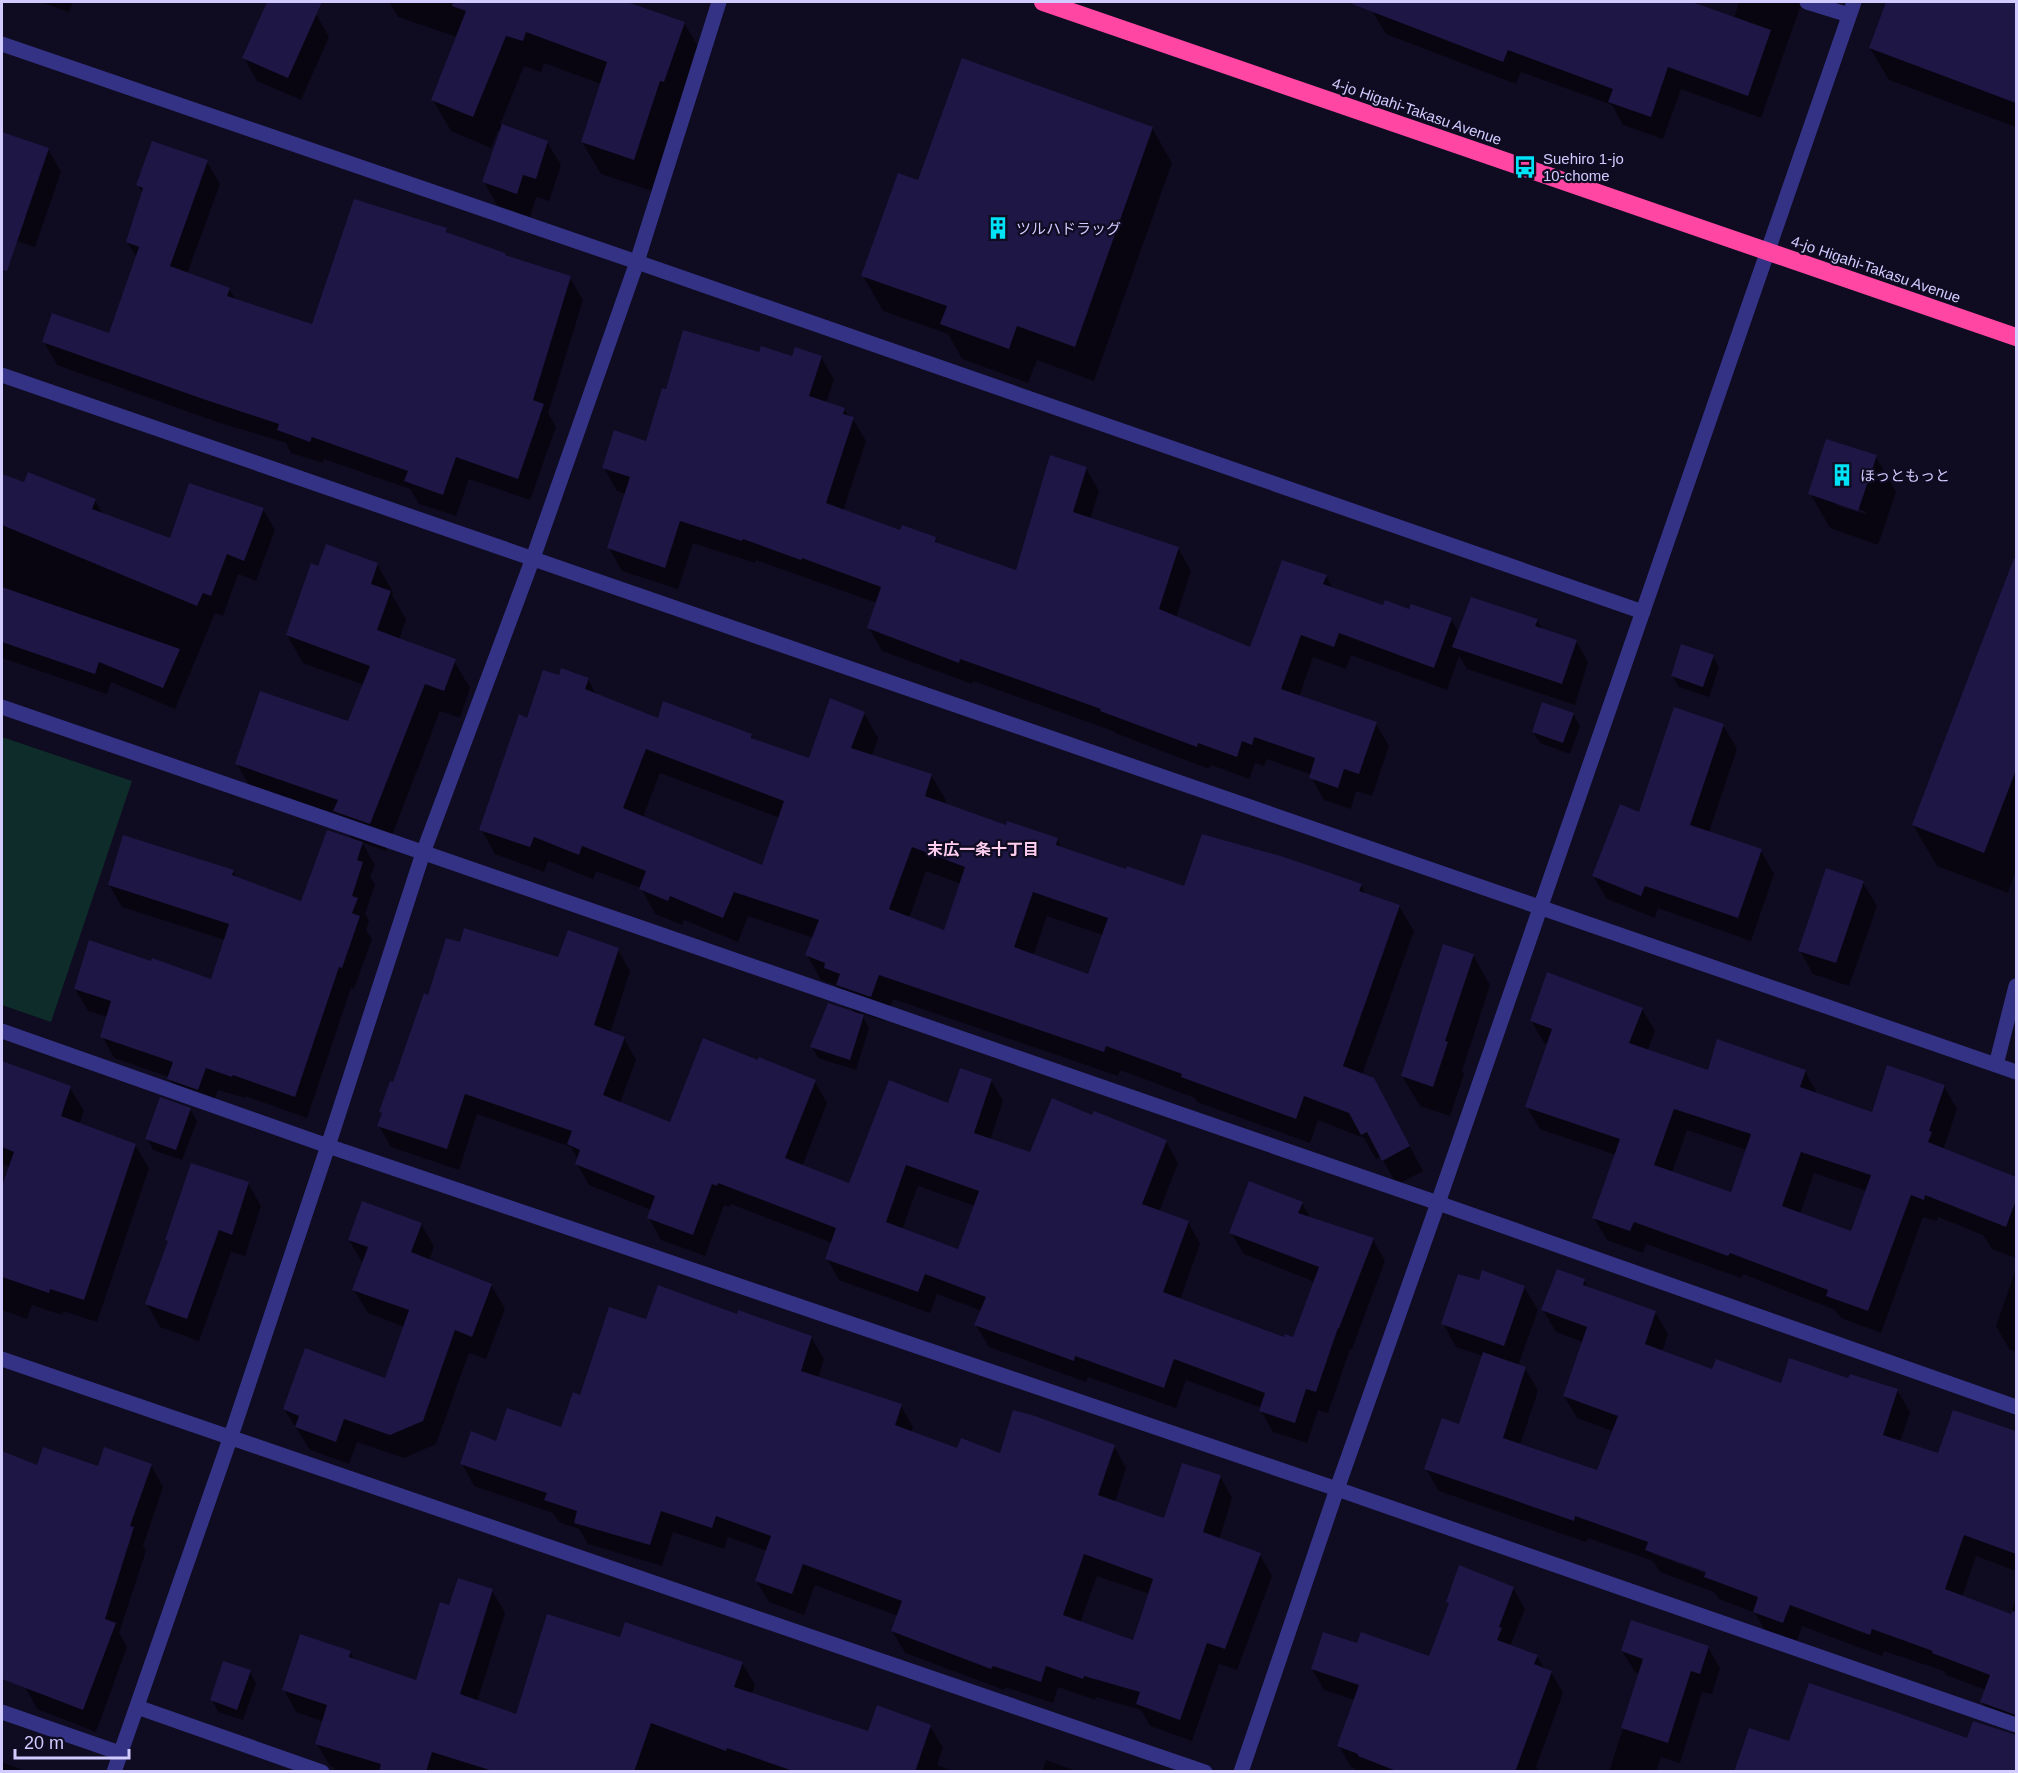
<svg xmlns="http://www.w3.org/2000/svg" width="2018" height="1773" font-family="Helvetica,'Noto Sans JP',sans-serif">
	<style>
		.green { fill: #0e2c2a }
		.shadow { fill: #0007; fill-rule: evenodd }
		.building { fill: #1e1644; fill-rule: evenodd }
		.lines { fill: none; stroke-linecap: round; stroke-linejoin: round }
		.minor { stroke: #343285; stroke-width: 15 }
		.highway { stroke: #ff46a2; stroke-width: 18 }
		.labels { text-anchor: middle; dominant-baseline: central; stroke-width: 4.5; stroke-linejoin: round; paint-order: stroke }
		.street-label { font-size: 15px; fill: #d1cbff; stroke: #0f0b21 }
		.poi-label { font-size: 15px; fill: #d1cbff; stroke: #0f0b21; text-anchor: start }
		.neighbourhood-label { font-size: 16px; font-weight: bold; fill: #ffcdee; stroke: #0f0b21 }
	</style>
	<rect width="100%" height="100%" fill="#0f0b21"/>
	<path class="green" d="M2,737L132,781L51,1022L2,1005Z"/>
	<path class="shadow" d="M40,2H73L69,12Z
		M268,2H289L316,14L329,37L301,100L257,81L244,58Z
		M389,2H526L554,11L557,2H623L684,23L703,55L652,191L601,174L582,142L601,84L544,63L541,72L524,66L500,125L547,142L561,165L549,201L536,197L530,217L497,205L484,182L501,131L498,130L491,148L451,131L433,100L457,37L398,17Z
		M1376,2H1623L1642,9L1645,2H1688L1734,18L1739,2H1802L1761,118L1681,89L1663,139L1623,125L1612,105L1521,72L1516,84L1386,34L1372,11Z
		M1887,2H2016V127L1889,80L1870,48Z
		M1152,128L1172,163L1094,381L1037,360L1028,383L962,359L948,334L883,311L863,276L919,182Z
		M2,133L48,149L61,172L35,247L2,236Z
		M207,162L220,184L187,274L229,289L236,300L313,326L446,230L449,234L506,257L570,278L583,300L548,413L556,427L530,500L469,479L456,516L419,504L410,489L324,459L323,463L291,453L286,443L217,422L57,365L44,342L110,335L137,258L127,242L143,194L138,185Z
		M760,354L793,358L821,357L834,380L826,403L844,409L849,417L853,419L866,441L843,511L901,532L935,539L938,544L1017,572L1086,468L1099,491L1090,519L1178,548L1191,571L1176,618L1251,649L1326,576L1333,589L1384,607L1451,619L1459,633L1537,620L1543,630L1576,641L1588,662L1575,705L1467,669L1459,656L1447,690L1351,655L1346,669L1313,657L1299,697L1376,724L1389,746L1372,796L1356,791L1351,809L1324,800L1311,777L1312,775L1267,759L1264,766L1255,763L1249,779L1211,765L1209,769L1115,733L1113,731L973,681L972,684L882,651L869,628L877,603L756,560L755,563L693,543L678,589L622,571L609,548L626,494L617,491L604,468L647,443L667,391Z
		M1876,457L1896,492L1878,545L1830,528L1810,493ZM1836,501L1866,512L1865,514L1836,505Z
		M2,475L25,484L95,500L103,515L171,540L263,509L275,530L256,581L238,574L223,616L215,613L175,709L111,682L107,694L2,658Z
		M2016,553V870L2008,893L1937,866L1913,825Z
		M377,564L393,592L392,595L406,619L399,640L454,661L470,688L460,718L440,711L386,851L362,842L375,865L370,877L375,885L365,914L369,921L366,930L372,939L354,989L351,988L307,1118L245,1096V1098L218,1090L210,1111L181,1101L169,1077L114,1058L102,1036L108,1017L88,1011L75,989L212,981L225,940L122,907L109,885L233,871L237,879L302,903L352,840L342,823L253,792L237,764L349,723L364,685L303,663L287,635L319,568Z
		M1713,656L1719,667L1709,697L1679,687L1672,676Z
		M560,677L588,679L597,696L659,720L751,735L755,741L810,760L864,713L878,738L872,756L931,775L946,800L945,804L1007,827L1057,839L1062,849L1127,871L1185,888L1361,885L1366,895L1399,906L1414,931L1362,1075L1388,1105L1423,1171L1397,1185L1381,1157L1376,1159L1364,1138L1318,1120L1310,1143L1197,1102L1195,1098L1120,1070L1118,1076L893,999L885,1021L861,1013L869,1028L856,1070L818,1058L812,1047L854,1013L843,993L840,992L835,985L821,980L807,955L814,938L748,916L738,942L684,920L682,925L655,914L641,888L596,871L593,879L548,861L544,872L495,854L481,829L527,720ZM660,773L780,818L763,867L643,817ZM926,871L961,884L945,931L909,918ZM1047,916L1103,935L1089,975L1033,956Z
		M1573,714L1580,726L1570,754L1540,743L1533,732Z
		M1723,725L1737,749L1709,832L1761,851L1774,874L1751,941L1658,908L1655,918L1607,899L1593,876L1640,814Z
		M1863,883L1877,906L1849,986L1813,974L1800,951Z
		M461,944L559,959L618,950L630,971L610,1033L624,1038L636,1060L620,1103L671,1124L815,1082L827,1103L802,1167L850,1185L949,1105L991,1080L1003,1101L990,1140L1031,1154L1093,1117L1166,1141L1178,1163L1159,1212L1188,1222L1200,1244L1180,1300L1285,1339H1294L1315,1282L1244,1254L1231,1233L1302,1203L1311,1219L1373,1239L1385,1261L1352,1349H1350L1328,1413L1318,1410L1307,1443L1273,1432L1261,1411L1262,1408L1186,1380L1176,1408L1088,1377L1086,1382L989,1347L976,1325L982,1311L937,1294L930,1313L839,1280L827,1259L832,1243L731,1204L729,1207L724,1205L705,1256L661,1240L649,1218L651,1210L589,1185L577,1164L578,1160L571,1147L477,1114L459,1170L391,1147L379,1126L382,1115L381,1112L394,1084L429,996ZM918,1186L975,1206L959,1251L902,1230Z
		M1473,955L1490,985L1462,1071L1464,1074L1450,1116L1420,1106L1402,1076Z
		M1642,1009L1655,1031L1647,1051L1709,1072L1805,1071L1818,1095L1873,1114L1944,1086L1957,1109L1943,1150L2016,1179V1258L1992,1249L1983,1235L1938,1217L1937,1221L1923,1217L1881,1333L1841,1318L1835,1310L1743,1274L1741,1278L1646,1244L1643,1253L1607,1240L1594,1218L1616,1155L1540,1129L1527,1107L1548,1044L1544,1043L1531,1020ZM1687,1130L1747,1150L1731,1194L1672,1173ZM1814,1173L1867,1191L1852,1233L1800,1214Z
		M2,1063L70,1088L84,1111L79,1124L135,1145L149,1168L97,1322L63,1311L62,1315L32,1305L27,1319L2,1310V1191L10,1167L2,1164Z
		M190,1109L197,1121L182,1160L153,1150L147,1138Z
		M248,1183L261,1206L245,1256L231,1252L199,1341L160,1327L147,1304L169,1242L167,1240Z
		M421,1224L434,1247L429,1261L491,1285L505,1309L486,1359L469,1353L436,1444L404,1458L357,1442L349,1464L310,1450L284,1409L386,1380L405,1327L368,1313L354,1290L363,1264L349,1240Z
		M2016,1269V1352L2009,1349L1996,1326Z
		M1584,1280L1589,1289L1655,1312L1668,1334L1662,1351L1713,1371L1782,1385L1849,1380L1897,1390L1910,1412L1900,1442L1939,1455L1954,1412L2016,1433V1571L1976,1556L1962,1597L2010,1615L2016,1598V1732L1994,1724L1982,1702L1986,1690L1946,1675L1944,1671L1884,1651L1882,1656L1802,1626L1796,1644L1767,1634L1755,1613L1719,1599L1714,1592L1660,1572L1653,1561L1588,1538L1586,1542L1439,1491L1426,1469L1459,1426L1483,1356L1456,1347L1443,1323L1479,1282L1524,1287L1538,1310L1518,1366L1525,1368L1538,1391L1520,1445L1598,1472L1613,1431L1577,1418L1564,1396L1583,1342L1556,1332L1543,1310ZM1653,1551L1714,1573L1713,1576L1653,1554Z
		M738,1316L811,1337L824,1359L818,1378L901,1406L913,1427L911,1433L958,1450L1001,1454L1114,1446L1126,1468L1115,1502L1165,1519L1220,1476L1232,1498L1219,1540L1260,1555L1272,1576L1237,1670L1219,1664L1192,1741L1150,1726L1141,1710L1096,1697L1095,1700L1058,1687L1053,1703L1005,1687L1004,1690L905,1653L892,1631L898,1616L815,1585L804,1615L769,1602L756,1581L767,1551L728,1537L724,1549L673,1532L662,1566L588,1544L579,1529L559,1522L553,1513L474,1486L462,1464L497,1442L562,1429L581,1397L647,1321ZM1097,1576L1150,1594L1134,1642L1080,1623Z
		M2,1453L38,1467L99,1468L151,1465L163,1487L143,1546L146,1551L119,1633L127,1647L96,1732L37,1709L25,1687L28,1679L2,1669Z
		M1513,1588L1525,1609L1510,1646L1537,1656L1545,1670L1551,1672L1563,1693L1536,1767L1542,1772H1353L1355,1768L1351,1767L1339,1746L1355,1700L1324,1690L1312,1669L1358,1645L1430,1658L1450,1605L1448,1601Z
		M492,1591L505,1613L477,1702L517,1716L621,1639L742,1663L755,1685L752,1694L869,1733L930,1726L943,1748L937,1765L956,1772H334L335,1768L330,1766L317,1744L324,1722L296,1712L284,1690L350,1652L354,1660L417,1682L450,1607Z
		M1708,1647L1720,1668L1712,1694L1702,1692L1680,1763L1661,1757L1656,1772H1609L1640,1674L1635,1672L1622,1651Z
		M250,1672L256,1683L243,1720L218,1712L212,1700Z
		M1046,1760L1073,1770V1772H1042Z
		M2,1762L28,1772H2Z"/>
	<path class="building" d="M267,2H322L288,78L242,58Z
		M453,2H627L685,22L664,82L660,81L634,160L581,142L607,62L526,32L523,41L506,36L473,117L431,100L466,11L452,6Z
		M1353,2H1692L1771,30L1748,96L1668,67L1651,117L1608,102L1613,89L1508,50L1503,62L1352,4Z
		M1886,2H2016V103L1869,48Z
		M962,58L1153,127L1075,347L1017,326L1009,349L940,324L947,306L861,276L898,173L918,180Z
		M502,124L548,141L536,179L523,175L517,194L482,182Z
		M2,132L49,148L7,271L2,270Z
		M152,141L208,160L170,266L230,288L227,296L312,324L354,199L447,228L446,232L505,253V255L571,276L533,400L544,404L518,479L456,457L443,495L404,481L408,471L312,437L310,442L277,430L279,424L203,399L42,342L52,313L109,333L139,247L126,242L143,188L136,185Z
		M683,330L759,352L761,346L792,356L795,347L822,356L809,396L845,408L843,414L854,417L826,503L900,530L902,525L936,537L935,542L1016,570L1050,455L1087,467L1073,512L1179,547L1159,609L1250,647L1282,560L1327,575L1323,584L1383,605L1385,600L1409,609L1411,604L1452,618L1434,668L1339,633L1334,647L1301,635L1281,689L1377,722L1359,774L1344,769L1338,788L1309,778L1315,758L1254,737L1252,745L1242,741L1237,757L1198,743L1197,747L1100,711L1101,709L960,659L959,663L867,628L881,587L802,558L801,560L743,539L742,541L680,521L665,568L607,548L630,477L602,468L614,430L646,441L662,388L666,389Z
		M1826,439L1877,455L1858,511L1808,494Z
		M28,472L96,499L92,509L170,538L189,483L264,508L244,561L227,554L211,596L203,593L197,606L2,525V474L24,482Z
		M326,544L378,563L371,584L391,591L377,630L456,659L444,691L425,684L370,824L333,811L338,800L235,764L260,691L348,721L370,666L286,635L311,563L318,566Z
		M2014,558L2016,559V770L1984,853L1912,825Z
		M2,587L180,649L163,688L99,662L95,674L2,642Z
		M1471,597L1538,619L1535,626L1577,640L1562,684L1452,647Z
		M1681,644L1714,655L1703,687L1671,676Z
		M561,668L589,678L585,689L658,718L663,701L752,734L751,738L809,758L830,698L865,712L851,748L932,774L925,796L1006,825L1007,821L1058,838L1056,845L1126,869L1127,866L1184,886L1202,834L1284,857L1362,884L1359,891L1400,905L1343,1066L1374,1078L1410,1146L1382,1161L1367,1132L1361,1135L1349,1113L1304,1096L1296,1119L1181,1077L1182,1074L1106,1046L1104,1052L879,975L871,997L836,985L840,974L824,968L825,963L805,955L819,920L734,892L723,918L670,896L668,901L639,889L646,871L582,846L579,855L534,837L530,847L479,830L519,714L527,718L543,670L559,675ZM646,749L784,801L762,865L623,808ZM912,847L965,867L944,930L889,909ZM1033,892L1108,918L1088,974L1014,947Z
		M1542,702L1574,713L1563,743L1532,732Z
		M1674,707L1724,724L1690,825L1762,849L1738,918L1645,886L1641,896L1592,876L1620,804L1639,812Z
		M327,830L363,842L357,860L363,862L352,896L358,898L352,913L360,916L342,968L339,967L295,1097L233,1075L232,1077L206,1068L198,1090L167,1079L173,1062L100,1037L111,1001L74,989L89,940L151,961L152,958L211,979L229,924L108,885L123,835L234,870L232,875L301,901Z
		M1826,868L1864,881L1836,963L1798,951Z
		M464,928L558,957L568,930L619,948L594,1025L625,1037L603,1095L670,1122L703,1038L758,1060L759,1057L816,1080L785,1158L849,1183L889,1080L948,1103L960,1068L992,1079L974,1133L1030,1152L1052,1098L1092,1115L1094,1111L1167,1140L1142,1204L1189,1221L1163,1292L1284,1337L1285,1334L1293,1337L1319,1267L1229,1233L1249,1181L1303,1202L1298,1213L1374,1238L1339,1328H1338L1316,1392L1306,1389L1295,1423L1259,1411L1265,1393L1174,1359L1164,1388L1075,1356L1074,1361L974,1325L986,1297L925,1274L918,1292L825,1259L836,1228L718,1183L717,1186L712,1184L693,1235L647,1218L655,1196L575,1164L580,1150L567,1144L572,1131L465,1094L447,1149L377,1126L382,1113L379,1112L390,1081L393,1082L424,993L428,995L446,938L460,942ZM906,1165L979,1191L958,1249L886,1222Z
		M1443,944L1474,954L1445,1041L1448,1042L1433,1087L1401,1076Z
		M1547,972L1643,1008L1629,1043L1708,1070L1717,1039L1806,1070L1800,1087L1872,1112L1887,1065L1945,1085L1929,1131L1932,1132L1928,1142L2016,1177V1200L2006,1227L1925,1195L1924,1200L1911,1195L1868,1311L1826,1296L1828,1290L1730,1253L1728,1256L1634,1222L1630,1231L1592,1218L1620,1139L1525,1107L1552,1029L1530,1021ZM1674,1109L1751,1134L1731,1192L1654,1165ZM1801,1152L1871,1175L1851,1231L1782,1206Z
		M828,1003L864,1015L850,1060L810,1047Z
		M2,1061L71,1086L61,1116L136,1144L84,1300L50,1289L49,1293L2,1277V1186L14,1152L2,1147Z
		M160,1097L191,1108L176,1150L145,1139Z
		M191,1163L249,1182L232,1235L219,1230L187,1319L145,1304L168,1241L165,1240Z
		M362,1201L422,1223L411,1252L492,1284L472,1337L455,1330L423,1421L390,1435L344,1419L336,1442L295,1427L299,1416L283,1409L305,1348L385,1378L409,1310L352,1290L368,1247L348,1240Z
		M1557,1269L1585,1279L1583,1285L1656,1311L1645,1344L1712,1369L1716,1359L1781,1383L1789,1358L1848,1378L1850,1374L1898,1389L1883,1435L1938,1453L1953,1410L2016,1431V1554L1964,1535L1945,1589L2011,1614L2012,1611L2016,1612V1715L1980,1702L1990,1675L1932,1653L1933,1651L1872,1629L1870,1635L1790,1605L1783,1623L1753,1612L1758,1597L1704,1577L1706,1572L1645,1550L1648,1542L1575,1516L1574,1521L1424,1469L1442,1418L1459,1424L1483,1352L1526,1367L1503,1438L1597,1470L1618,1416L1563,1396L1587,1327L1541,1310Z
		M1482,1270L1525,1286L1504,1346L1441,1324L1458,1274L1479,1280Z
		M658,1285L737,1314L738,1310L812,1336L801,1371L902,1404L895,1425L957,1448L961,1438L1000,1453L1013,1410L1035,1416L1115,1445L1098,1495L1164,1518L1182,1463L1221,1475L1203,1532L1261,1553L1225,1649L1207,1643L1180,1720L1136,1704L1140,1692L1084,1676L1083,1679L1046,1666L1041,1682L993,1666L991,1669L891,1631L902,1601L803,1564L792,1594L755,1581L771,1536L716,1516L712,1528L661,1511L650,1545L574,1523L577,1511L544,1500L547,1493L460,1464L471,1431L496,1441L507,1408L561,1427L573,1392L580,1395L609,1307L646,1319ZM1084,1554L1153,1579L1133,1640L1063,1615Z
		M43,1447L98,1466L104,1447L152,1464L130,1526L134,1527L105,1619L116,1623L83,1710L2,1679V1451L37,1465Z
		M1459,1565L1514,1587L1499,1627L1502,1628L1497,1640L1538,1655L1534,1664L1552,1671L1515,1772H1399L1358,1756V1754L1337,1746L1359,1685L1311,1669L1323,1632L1357,1643L1361,1632L1429,1656L1449,1603L1446,1602Z
		M458,1578L493,1589L460,1694L516,1714L547,1614L620,1637L625,1622L743,1662L734,1687L868,1731L877,1705L931,1725L915,1772H796L727,1748L726,1751L651,1723L634,1772H496L432,1752L426,1772H379L381,1764L315,1744L327,1705L282,1690L300,1634L351,1651L349,1657L416,1680L440,1602L449,1605Z
		M1631,1620L1709,1646L1700,1674L1691,1671L1668,1743L1621,1728L1643,1659L1621,1651Z
		M223,1661L251,1670L237,1710L210,1700Z
		M1809,1683L1898,1713L1967,1738L1973,1721L2016,1735V1772H1734L1749,1728L1789,1741Z"/>
	<g class="lines">
		<path class="minor" d="M1807,2L1849,15
			M2,44L637,262L1643,612
			M2,375L2016,1072
			M2,707L1438,1203L2016,1407
			M2,1031L328,1146L1337,1489L2016,1725
			M1996,1065L2016,986
			M2,1359L1205,1772
			M137,1707L322,1772
			M2,1712L120,1753
			M114,1772L230,1439L328,1146L423,853L533,558L637,262L719,2
			M1241,1772L1337,1489L1438,1203L1854,2"/>
		<path class="highway" d="M1043,2L2016,337"/>
	</g>
	<defs>
		<g id="bus-bare" transform="scale(1.8)"><path d="M-5-6H5V4H4V6H2V4H-2V6H-4V4H-5ZM-3.5-4V0h7V-4ZM-3.5 1.2v1.5H-2V1.2ZM2 1.2v1.5H3.5V1.2Z" fill="#00e2f6" stroke="#0f0b21" stroke-width="2.5" paint-order="stroke"/></g>
		<g id="building-bare" transform="scale(1.8)"><path d="M-4-6H4V6H1V3H-1V6H-4ZM-2.5-4.3h1.7v1.8h-1.7ZM.8-4.3h1.7v1.8H.8ZM-2.5-1h1.7V.8h-1.7ZM.8-1h1.7V.8H.8Z" fill="#00e2f6" stroke="#0f0b21" stroke-width="2.5" paint-order="stroke"/></g>
	</defs>
	<g fill-rule="evenodd">
		<use href="#bus-bare" x="1525" y="167"/>
		<use href="#building-bare" x="998" y="228"/>
		<use href="#building-bare" x="1842" y="475"/>
	</g>
	<g class="labels">
		<g class="street-label">
			<text transform="translate(1417 111) rotate(19)">4-jo Higahi-Takasu Avenue</text>
			<text transform="translate(1876 269) rotate(19)">4-jo Higahi-Takasu Avenue</text>
		</g>
		<g class="poi-label">
			<text x="1543" y="158">Suehiro 1-jo<tspan x="1543" dy="17">10-chome</tspan></text>
			<text x="1016" y="228">ツルハドラッグ</text>
			<text x="1860" y="475">ほっともっと</text>
		</g>
		<g class="neighbourhood-label">
			<text x="983" y="849">末広一条十丁目</text>
		</g>
	</g>
	<rect width="2018" height="1773" fill="none" stroke="#d1cbff" stroke-width="6"/>
	<path d="M15 1749v9h114v-9" fill="none" stroke="#d1cbff" stroke-width="3"/>
	<text x="24" y="1749" font-size="18" fill="#d1cbff" stroke="#0f0b21" stroke-width="4.5" paint-order="stroke">20 m</text>
</svg>
